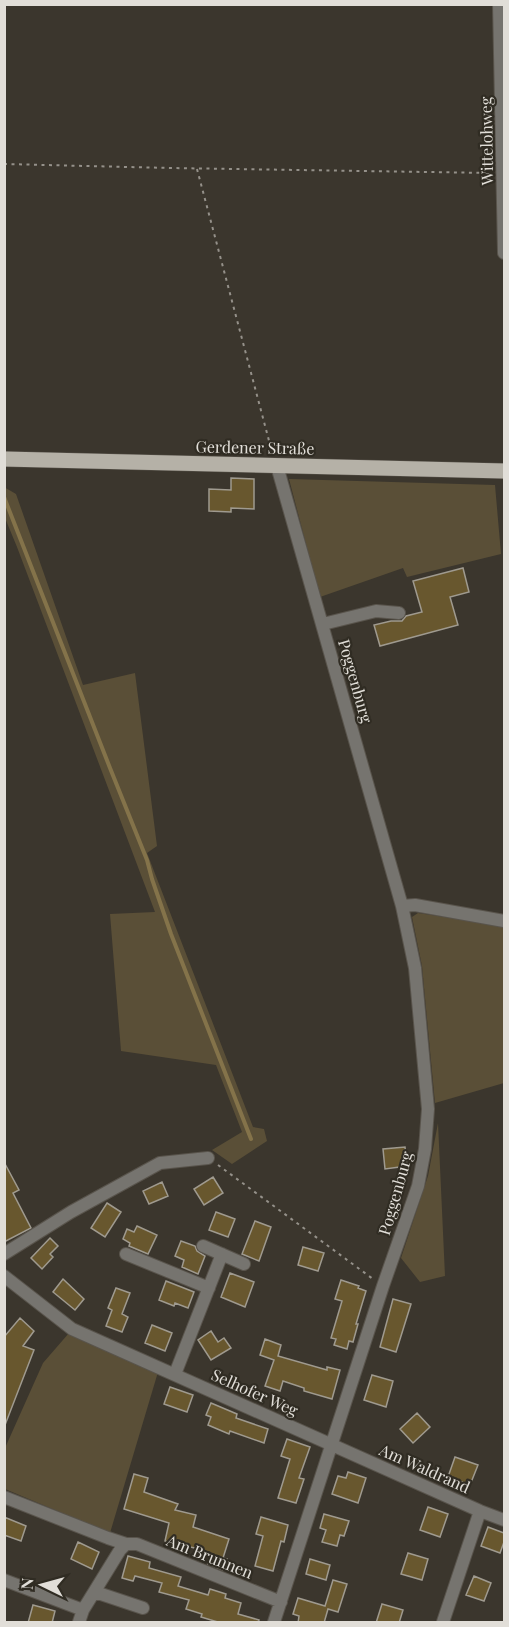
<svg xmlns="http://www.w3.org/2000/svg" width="509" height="1627" font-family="'Playfair Display',serif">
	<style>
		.green { fill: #5a4f37 }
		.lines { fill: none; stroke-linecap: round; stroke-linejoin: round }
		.stream { stroke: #84734a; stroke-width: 4 }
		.building { fill: #68572e; stroke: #9f9a8f; stroke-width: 1.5 }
		.minor-casing { stroke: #59544c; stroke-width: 14 }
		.major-casing { stroke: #59544c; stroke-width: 16 }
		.path { stroke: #95918a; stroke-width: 2; stroke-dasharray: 3 4.5; stroke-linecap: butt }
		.minor { stroke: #76746f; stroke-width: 12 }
		.major { stroke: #b5b1a7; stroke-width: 15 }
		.labels { text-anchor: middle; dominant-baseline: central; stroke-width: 4.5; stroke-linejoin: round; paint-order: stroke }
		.street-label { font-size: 16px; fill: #e1ded8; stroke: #302c23 }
	</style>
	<rect width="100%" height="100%" fill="#3b362d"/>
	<path class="green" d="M289,479L495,485L501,554L407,577L403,568L320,597Z
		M4,487L16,494L83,685L135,673L157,846L147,853L253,1127L264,1129L267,1141L232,1164L212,1150L242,1132L216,1065L121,1051L110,914L155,912L17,547L5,518Z
		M418,913L504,926V1083L435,1103L422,966L412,917Z
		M438,1123L445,1276L420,1282L401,1258L428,1176Z
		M69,1333L158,1372L110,1533L5,1489V1448L43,1363Z"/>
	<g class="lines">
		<path class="stream" d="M4,497L110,768L147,860L152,879L171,934L251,1139"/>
	</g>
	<path class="building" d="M231,478L254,479V509L231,508V512L209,511V489L231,490Z
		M463,568L469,592L450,597L458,625L380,646L374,625L391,621H402L406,616L422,612L413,581Z
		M405,1147L407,1166L385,1169L383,1149Z
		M4,1162L19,1190L13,1193L31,1228L4,1242Z
		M213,1177L223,1193L204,1205L194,1189Z
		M162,1182L168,1196L149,1204L143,1191Z
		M107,1203L121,1212L105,1237L91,1228Z
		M216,1212L235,1219L228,1237L209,1230Z
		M255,1221L271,1227L259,1261L242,1254Z
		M137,1226L157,1235L148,1254L129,1246L130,1243L123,1239L127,1229L134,1232Z
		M50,1238L58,1246L50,1254L53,1257L42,1269L31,1258Z
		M181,1241L195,1246L197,1251L205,1256L198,1274L182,1267L184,1260L175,1256Z
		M303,1247L324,1253L318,1271L298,1265Z
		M230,1273L254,1282L245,1307L221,1297Z
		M63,1279L84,1299L75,1310L53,1292Z
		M341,1280L359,1286L358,1288L366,1291L356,1324H358L353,1342L349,1341L347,1349L334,1345L336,1339L331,1338L342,1301L335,1299Z
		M166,1281L194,1292L188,1308L175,1303L174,1306L159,1300Z
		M116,1288L130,1293L122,1314L128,1317L122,1332L106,1326L112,1310L108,1308Z
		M393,1299L411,1304L396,1352L380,1347Z
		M20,1318L34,1331L23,1346L34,1350L5,1425L4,1337Z
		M152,1325L172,1333L165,1351L145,1343Z
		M211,1331L218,1342L224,1338L231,1348L211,1360L198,1340Z
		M265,1339L281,1345L278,1356L327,1370V1367L340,1370L332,1399L304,1391V1388L283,1381L280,1391L265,1386L274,1360L260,1355Z
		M372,1375L393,1381L386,1407L364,1400Z
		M170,1387L193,1395L187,1412L164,1404Z
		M211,1403L237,1414L236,1418L268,1429L264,1443L230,1431L229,1434L208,1425L211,1417L206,1415Z
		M417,1413L430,1427L413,1443L400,1429Z
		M287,1439L310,1447L299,1478L304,1479L296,1503L278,1498L290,1459L281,1456Z
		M455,1457L478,1465L470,1485L448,1477Z
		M348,1472L366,1478L358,1503L332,1494L338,1476L346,1478Z
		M134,1474L148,1478L144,1492L178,1504L175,1510L196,1515L193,1527L229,1539L223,1558L227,1559L223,1570L208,1564L211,1556L202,1553L203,1550L165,1541L169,1523L124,1509Z
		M428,1507L448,1514L440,1537L420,1530Z
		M324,1514L349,1521L344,1536L340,1535L337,1546L322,1542L326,1530L320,1528Z
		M4,1517L26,1526L21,1541L4,1535Z
		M261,1517L288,1525L284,1542L281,1541L273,1571L255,1566L263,1536L256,1534Z
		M488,1527L504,1533V1542L500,1553L481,1546Z
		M78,1542L99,1552L92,1569L71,1559Z
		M408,1553L428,1559L422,1580L401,1574Z
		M128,1556L150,1562L149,1568L181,1577L178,1586L208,1595L210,1589L226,1594L225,1598L241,1603L238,1614L259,1620L258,1623H221L201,1617L202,1614L186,1609L189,1600L159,1592L162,1583L135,1576L133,1581L122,1578Z
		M310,1559L330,1565L326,1580L306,1574Z
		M474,1576L491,1583L484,1601L466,1595Z
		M333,1580L347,1584L338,1612L328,1609L324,1623H298L299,1616L293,1614L298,1598L325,1606Z
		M382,1604L403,1610L399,1623H376Z
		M33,1605L55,1611L52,1623H28Z"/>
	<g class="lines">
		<g class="minor-casing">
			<path id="minor" d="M499,4L504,253
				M323,624L376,611L399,613
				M402,906L415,905L504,921
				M203,1246L244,1264
				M4,1254L71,1212L160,1163L208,1158
				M126,1254L209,1288
				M4,1276L72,1329L480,1511L504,1520
				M175,1374L222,1254
				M4,1497L108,1538L126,1544
				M4,1580L83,1610L120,1550L126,1544H137L281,1602
				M95,1592L143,1608
				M79,1622L83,1610
				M274,1622L383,1286L418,1186L425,1149L428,1109L415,968L402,906L277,466
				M443,1622L480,1511"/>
		</g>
		<g class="major-casing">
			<path id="major" d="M4,459L504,471"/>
		</g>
		<path class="path" d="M4,164L170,168L491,173
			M197,169L272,452
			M218,1165L373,1279"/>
		<use href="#minor" class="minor"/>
		<use href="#major" class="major"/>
	</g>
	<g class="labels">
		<g class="street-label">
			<text transform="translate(486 141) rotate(-91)">Wittelohweg</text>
			<text transform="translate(255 447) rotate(1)">Gerdener Straße</text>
			<text transform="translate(356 681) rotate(74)">Poggenburg</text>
			<text transform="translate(395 1193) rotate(-74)">Poggenburg</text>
			<text transform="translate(255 1392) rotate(24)">Selhofer Weg</text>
			<text transform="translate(425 1468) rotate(24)">Am Waldrand</text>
			<text transform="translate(210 1556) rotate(22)">Am Brunnen</text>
		</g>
	</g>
	<rect width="509" height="1627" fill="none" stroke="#e1ded8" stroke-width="12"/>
	<g transform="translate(42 1585) rotate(275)" stroke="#302c23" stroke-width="4.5" paint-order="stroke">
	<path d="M0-4.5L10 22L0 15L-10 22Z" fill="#e1ded8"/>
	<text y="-9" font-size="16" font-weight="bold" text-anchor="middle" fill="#e1ded8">N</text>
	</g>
</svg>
